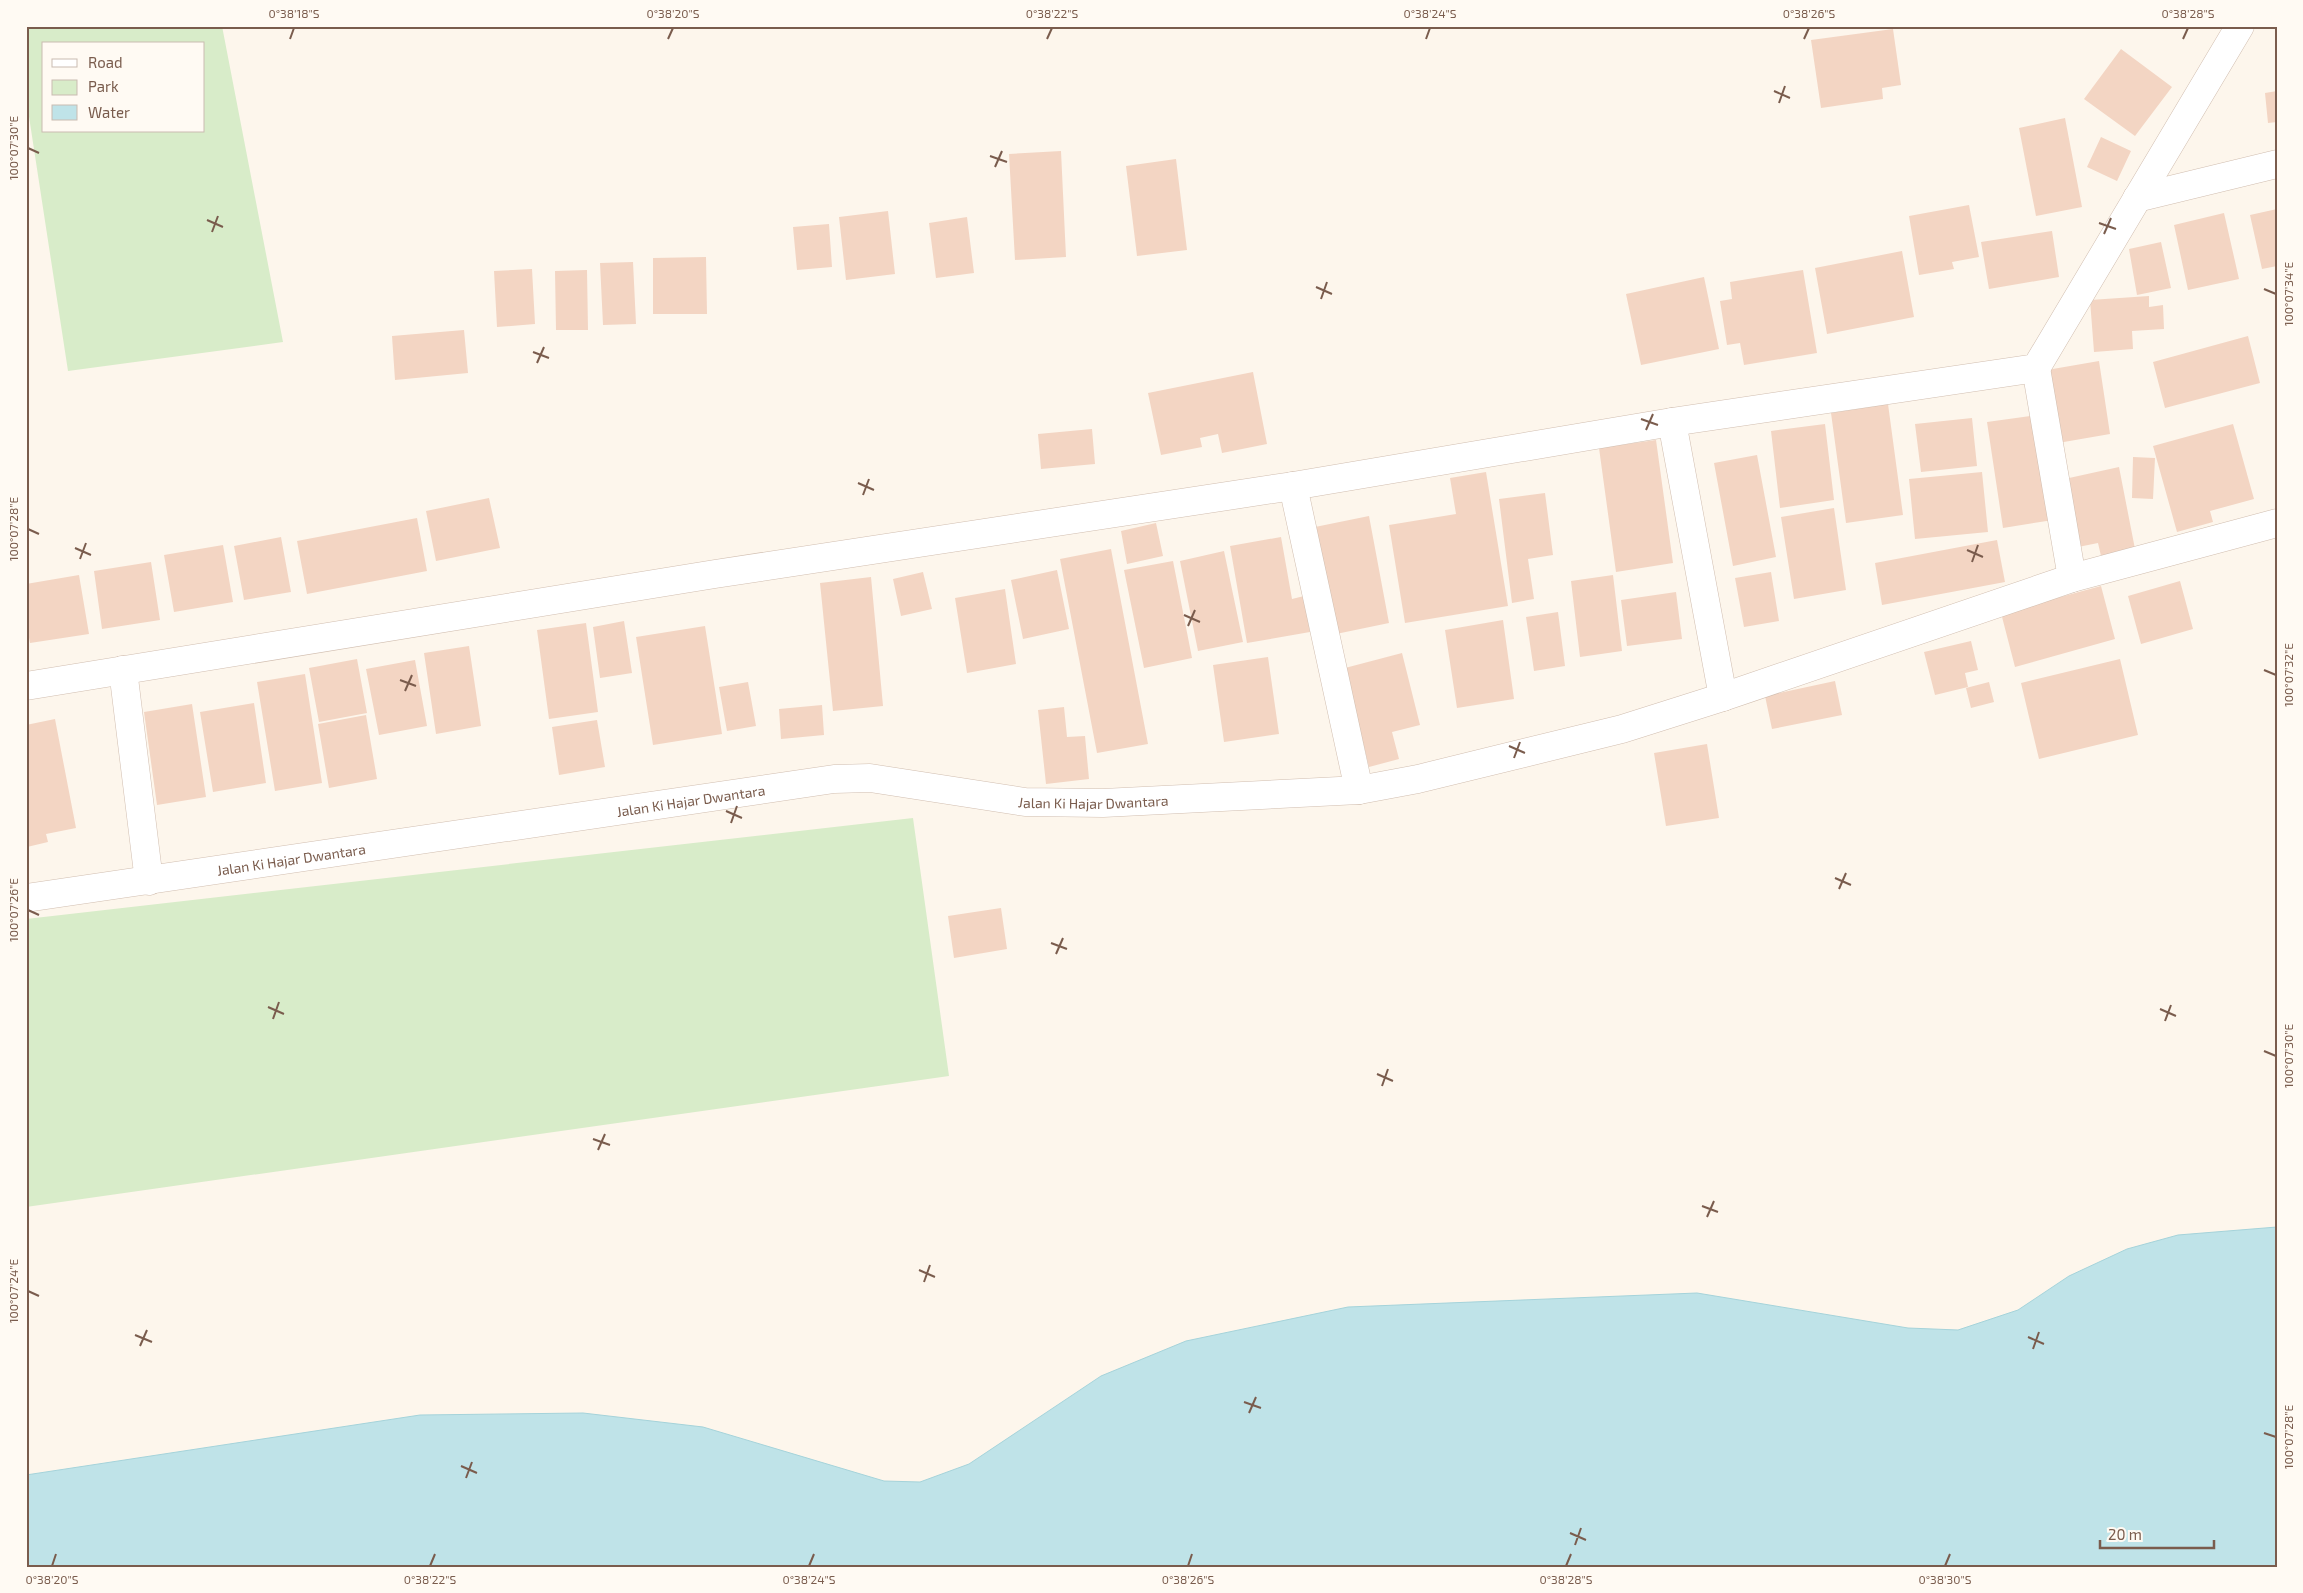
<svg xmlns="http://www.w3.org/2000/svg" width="2303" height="1593" font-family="'Exo 2',sans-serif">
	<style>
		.green { fill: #d8ecc9; fill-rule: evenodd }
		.water { fill: #bfe3e8; stroke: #a5d3da }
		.building { fill: #f3d5c3 }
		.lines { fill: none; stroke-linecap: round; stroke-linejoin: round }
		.minor-casing { stroke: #d1beb0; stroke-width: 29 }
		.minor { stroke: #fff; stroke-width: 28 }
		.ticks { fill: none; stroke: #7a5c4d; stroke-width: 2 }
		.labels { text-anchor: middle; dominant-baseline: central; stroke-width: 4; stroke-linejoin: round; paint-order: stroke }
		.street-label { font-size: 14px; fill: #7a5c4d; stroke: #fffaf3 }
		.neatline { fill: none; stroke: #7a5c4d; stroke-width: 2 }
		.ticks-label { font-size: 12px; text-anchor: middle; fill: #7a5c4d }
	</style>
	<rect width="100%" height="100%" fill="#fdf6ec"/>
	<path class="green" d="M26,26H222L283,342L68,371L26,97ZM44,44H204V131H44Z
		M913,818L949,1076L26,1207V919Z"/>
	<path class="water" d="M2277,1227V1567H26V1475L420,1415L583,1413L703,1427L884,1481L920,1482L969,1464L1101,1376L1186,1341L1348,1307L1697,1293L1908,1328L1958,1330L2018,1310L2069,1276L2127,1249L2178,1235Z"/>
	<path class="building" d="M1893,29L1901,85L1882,88L1883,99L1821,108L1811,40Z
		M2121,49L2172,87L2135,136L2084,99Z
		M2277,91V122L2268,123L2265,93Z
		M2065,118L2082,207L2036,216L2019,128Z
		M2101,137L2131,151L2117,181L2087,167Z
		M1061,151L1066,257L1015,260L1009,154Z
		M1176,159L1187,250L1137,256L1126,166Z
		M1969,205L1979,257L1952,262L1954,269L1919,275L1909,216Z
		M2277,209V266L2262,269L2250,215Z
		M888,211L895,274L846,280L839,217Z
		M2224,213L2239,279L2188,290L2174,225Z
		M967,217L974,273L936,278L929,223Z
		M829,224L832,267L797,270L793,227Z
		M2052,231L2059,277L1989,289L1981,242Z
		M2161,242L2171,288L2137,295L2129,249Z
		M1902,251L1914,317L1827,334L1815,268Z
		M706,257L707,314H653V258Z
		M633,262L636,324L603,325L600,263Z
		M532,269L535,324L497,327L494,271Z
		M587,270L588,330H556L555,271Z
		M1803,270L1817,353L1744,365L1740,343L1727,345L1720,301L1732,299L1730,282Z
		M1704,277L1719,349L1641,365L1626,294Z
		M2149,296V307L2163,305L2164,329L2132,331L2133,349L2094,352L2090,300Z
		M464,330L468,373L395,380L392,336Z
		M2248,336L2260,383L2165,408L2153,362Z
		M2099,361L2110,434L2058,443L2047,370Z
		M1253,372L1267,444L1222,453L1218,434L1200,438L1202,447L1161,455L1148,393Z
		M1888,404L1903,515L1846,523L1831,413Z
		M2038,415L2053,520L2003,528L1987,422Z
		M1972,418L1977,466L1921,472L1915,424Z
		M1825,424L1834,500L1780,508L1771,431Z
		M2233,424L2254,499L2210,511L2213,522L2177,532L2153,446Z
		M1092,429L1095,464L1041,469L1038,434Z
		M1656,440L1673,563L1616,572L1599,448Z
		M1757,455L1776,557L1733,566L1714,463Z
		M2133,457L2155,458L2153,499L2132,498Z
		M2119,467L2135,549L2101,556L2098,543L2073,548L2060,480Z
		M1486,472L1508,606L1405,623L1389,525L1456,514L1450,478Z
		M1982,472L1988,532L1915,539L1909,479Z
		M1545,493L1553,555L1528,559L1534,599L1512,603L1499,499Z
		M489,498L500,548L436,561L426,511Z
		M1834,508L1846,590L1794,599L1781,517Z
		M1369,516L1389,623L1336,634L1315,527Z
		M417,518L427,571L307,594L297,541Z
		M1156,523L1163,556L1127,564L1121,531Z
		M281,537L291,592L244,600L234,546Z
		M1281,537L1292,599L1304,596L1310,632L1247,643L1230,546Z
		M1997,540L2005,582L1882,605L1875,563Z
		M223,545L233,602L174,612L164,555Z
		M1111,549L1148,744L1097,753L1060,559Z
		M1224,551L1243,642L1198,651L1180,561Z
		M1173,561L1192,658L1144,668L1124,570Z
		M151,562L160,620L102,629L94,571Z
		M1057,570L1069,629L1023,639L1011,580Z
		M923,572L932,609L901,616L893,579Z
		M1771,572L1779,621L1744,627L1735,578Z
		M79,575L89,634L30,643L26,622V584Z
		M1613,575L1622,651L1580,657L1571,581Z
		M871,577L883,706L833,711L820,583Z
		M2180,581L2193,629L2141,644L2128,596Z
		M2101,586L2115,639L2015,667L2001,613Z
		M1005,589L1016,664L967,673L955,598Z
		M1676,592L1682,639L1627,646L1621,600Z
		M1558,612L1565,666L1534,671L1526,617Z
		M1503,620L1514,699L1457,708L1445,630Z
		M624,621L632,673L600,678L593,627Z
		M586,623L598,712L549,719L537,630Z
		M705,626L722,734L653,745L636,637Z
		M1971,641L1978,670L1965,673L1968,687L1935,695L1924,652Z
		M469,646L481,726L436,734L424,653Z
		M1402,653L1420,725L1392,732L1399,759L1369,767L1345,668Z
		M1268,657L1279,734L1224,742L1213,665Z
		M357,659L367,713L319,722L309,668Z
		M2120,659L2138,735L2039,759L2021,683Z
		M415,660L427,726L379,735L366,669Z
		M305,674L322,783L275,791L257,682Z
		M1835,681L1842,715L1772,729L1765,696Z
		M748,682L756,726L727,731L719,687Z
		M1989,682L1994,702L1971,708L1966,688Z
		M254,703L266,783L213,792L200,712Z
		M192,704L206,797L157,805L144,712Z
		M822,705L824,735L781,739L779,709Z
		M1064,707L1067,737L1085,736L1089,779L1046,784L1038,710Z
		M366,715L377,779L329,788L318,724Z
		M55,719L76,828L46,834L48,842L27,847L26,725Z
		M597,720L605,767L559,775L552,727Z
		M1707,744L1719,818L1666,826L1654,753Z
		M1001,908L1007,949L954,958L948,916Z"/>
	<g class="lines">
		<g class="minor-casing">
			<g id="minor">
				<path d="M2137,198L2277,164"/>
				<path d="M2036,368L2072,578"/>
				<path d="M1672,422L1723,697"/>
				<path d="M1293,486L1359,790"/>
				<path d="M123,670L149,881"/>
				<path d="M26,686L715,574L1293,486L1672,422L2036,368L2240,26"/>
				<path id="s1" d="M26,898L834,779L870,778L1025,802L1103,803L1359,790L1418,779L1622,729L1723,697L2072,578L2277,523"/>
			</g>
		</g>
		<use href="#minor" class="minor"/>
	</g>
	<path class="ticks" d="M290,39L294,28M668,39L673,28M1047,39L1052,28M1426,39L1430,28M1804,39L1809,28M2183,39L2188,28M1774,91L1790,98M1779,103L1785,86M28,148L39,153M990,156L1007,162M995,167L1002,151M207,220L223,227M2099,223L2116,229M212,232L218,216M2104,234L2111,218M1316,287L1332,294M2264,289L2276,294M1321,299L1327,282M533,352L549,358M537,363L544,347M1641,419L1658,425M1646,430L1653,414M858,483L874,490M863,495L869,479M28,529L39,534M75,548L91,555M1967,550L1983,557M80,559L86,543M1972,562L1978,545M1184,615L1200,622M1188,626L1195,610M2264,670L2276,675M400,680L416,686M405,691L412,675M1509,746L1525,753M1514,758L1520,742M726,811L742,818M731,823L737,806M1835,878L1851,885M1839,889L1846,873M28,910L39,915M1051,943L1067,949M1056,954L1063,938M268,1007L284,1014M2160,1009L2176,1016M273,1019L279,1002M2165,1021L2171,1005M2264,1051L2276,1056M1377,1074L1393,1081M1382,1086L1388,1069M593,1139L610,1145M598,1150L605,1134M1702,1206L1718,1212M1707,1217L1714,1201M919,1270L935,1277M924,1282L930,1265M28,1291L39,1296M135,1335L152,1342M2028,1337L2044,1344M140,1346L147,1330M2033,1349L2039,1332M1244,1402L1261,1408M1249,1413L1256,1397M2264,1433L2276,1437M461,1466L477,1473M466,1478L472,1462M1570,1533L1586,1540M1575,1545L1581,1528M52,1566L56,1554M430,1566L435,1554M809,1566L814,1554M1188,1566L1192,1554M1566,1566L1571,1554M1945,1566L1950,1554"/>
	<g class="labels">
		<g class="street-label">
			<text stroke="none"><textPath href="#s1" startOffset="672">Jalan Ki Hajar Dwantara</textPath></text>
			<text stroke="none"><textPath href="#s1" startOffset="1078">Jalan Ki Hajar Dwantara</textPath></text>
			<text stroke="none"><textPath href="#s1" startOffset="268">Jalan Ki Hajar Dwantara</textPath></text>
		</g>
	</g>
	<rect width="2303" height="1593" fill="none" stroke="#fffaf3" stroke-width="55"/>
	<rect x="42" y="42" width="162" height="90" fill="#fffaf3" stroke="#cabbb1"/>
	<rect x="52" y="59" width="25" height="8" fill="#ffffff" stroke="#cabbb1"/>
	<text x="88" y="68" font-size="15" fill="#7a5c4d">Road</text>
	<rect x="52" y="80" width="25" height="15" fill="#d8ecc9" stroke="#cabbb1"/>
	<text x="88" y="92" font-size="15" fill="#7a5c4d">Park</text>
	<rect x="52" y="105" width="25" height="15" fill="#bfe3e8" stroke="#cabbb1"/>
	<text x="88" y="118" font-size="15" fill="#7a5c4d">Water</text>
	<path d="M2100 1540v8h114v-8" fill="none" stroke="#7a5c4d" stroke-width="2.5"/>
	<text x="2108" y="1540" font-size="15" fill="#7a5c4d" stroke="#fffaf3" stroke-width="4" paint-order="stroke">20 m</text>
	<rect x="28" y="28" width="2248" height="1538" class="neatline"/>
	<g class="ticks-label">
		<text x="294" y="18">0°38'18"S</text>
		<text x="673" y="18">0°38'20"S</text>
		<text x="1052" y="18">0°38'22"S</text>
		<text x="1430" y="18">0°38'24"S</text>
		<text x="1809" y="18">0°38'26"S</text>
		<text x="2188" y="18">0°38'28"S</text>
		<text transform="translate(14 148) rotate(-90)" y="4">100°07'30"E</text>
		<text transform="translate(2289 294) rotate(-90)" y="4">100°07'34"E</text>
		<text transform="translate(14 529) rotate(-90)" y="4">100°07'28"E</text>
		<text transform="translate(2289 675) rotate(-90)" y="4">100°07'32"E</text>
		<text transform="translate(14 910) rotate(-90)" y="4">100°07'26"E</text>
		<text transform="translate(2289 1056) rotate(-90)" y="4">100°07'30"E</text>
		<text transform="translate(14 1291) rotate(-90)" y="4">100°07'24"E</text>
		<text transform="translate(2289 1437) rotate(-90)" y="4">100°07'28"E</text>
		<text x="52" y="1584">0°38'20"S</text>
		<text x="430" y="1584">0°38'22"S</text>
		<text x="809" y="1584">0°38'24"S</text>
		<text x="1188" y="1584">0°38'26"S</text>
		<text x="1566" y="1584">0°38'28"S</text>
		<text x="1945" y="1584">0°38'30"S</text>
	</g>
</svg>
